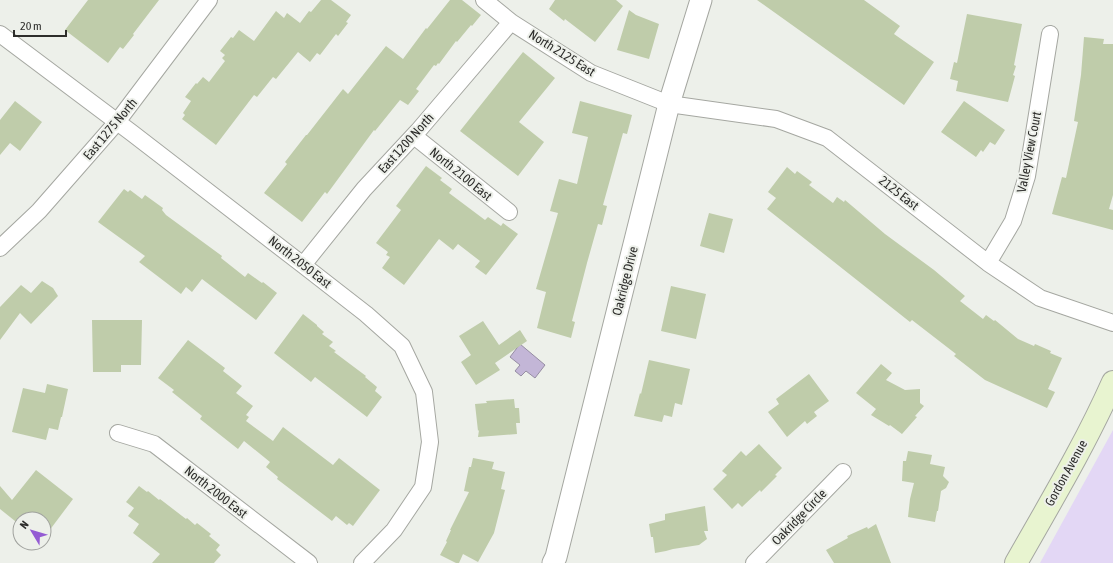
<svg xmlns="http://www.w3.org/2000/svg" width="1113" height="563" font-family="'Asap Condensed',sans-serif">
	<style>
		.green { fill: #e3d7f5 }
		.water { fill: #c3b6d7; stroke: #968da3 }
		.building { fill: #bfccaa }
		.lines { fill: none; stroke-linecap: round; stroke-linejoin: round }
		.minor-casing { stroke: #a5a7a1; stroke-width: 18 }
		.tertiary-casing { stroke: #a5a7a1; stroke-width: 23 }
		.secondary-casing { stroke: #a5a7a1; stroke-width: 24 }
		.minor { stroke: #fff; stroke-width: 16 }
		.tertiary { stroke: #fff; stroke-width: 21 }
		.secondary { stroke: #e8f4d0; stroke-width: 22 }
		.labels { text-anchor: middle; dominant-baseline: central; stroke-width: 4; stroke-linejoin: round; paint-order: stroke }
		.street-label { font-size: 13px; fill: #2d2d2b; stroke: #edf0ea }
	</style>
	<rect width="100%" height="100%" fill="#edf0ea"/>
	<path class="green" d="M1113,430V563H1040Z"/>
	<path class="water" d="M520,344L545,365L535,378L526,371L521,376L515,371L520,365L510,357Z"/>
	<path class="building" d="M88,0H159L133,34L134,35L123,49L120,47L108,63L65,30Z
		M321,0H331L351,15L346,22L348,23L338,36L336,34L320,55L317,53L310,62L298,52L276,79L273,77L257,97L254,95L216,145L182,119L185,115L183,113L191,101L185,97L196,83L197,84L203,77L209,82L225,61L222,58L225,55L220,51L231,37L233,38L239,30L254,41L276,11L284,18L287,13L300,23L309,11L311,12Z
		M450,0H462L481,15L472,26L471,25L457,42L456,41L439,64L438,63L436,66L434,65L416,89L419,91L408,105L400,100L375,131L374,130L327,194L325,192L302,222L264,193L287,164L285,162L306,135H307L343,89L348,94L386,46L403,59L426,28L427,29Z
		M555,0H616L623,6L595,42L565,19L564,21L549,9Z
		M757,0H864L900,26L894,34L934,62L904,105Z
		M629,10L636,15L659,24L649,59L617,50Z
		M967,14L1022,24L1014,65L1016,66L1013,75L1015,76L1008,102L956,91L958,81L950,79L954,62L957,63Z
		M1084,37L1104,39L1103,44H1113V195L1109,209L1113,210V230L1052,214L1062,177L1066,178L1078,122L1074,121L1081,75Z
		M523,52L555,78L519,122L544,142L518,176L460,131Z
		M15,101L42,122L20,151L10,143L0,155V120Z
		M580,101L632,115L627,134L623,133L603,205L607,206L602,225L598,224L587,263L572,321L575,322L571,338L537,328L546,292L536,289L558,213L550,211L559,179L577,184L588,137L572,133Z
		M964,101L1005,130L995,145L990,142L983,152L981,150L976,157L941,132Z
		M426,166L442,178L440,180L452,189L449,193L485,220L488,217L501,226L503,223L518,234L486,275L475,267L480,261L458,244L453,250L439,239L404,285L382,268L390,257L386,255L388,252L376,243L401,210L396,206Z
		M787,167L795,174L797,171L812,182L809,185L833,203L837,197L844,202L845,200L885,234L934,270L965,296L960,301L983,319L986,315L994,321L995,320L1018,339L1034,346L1035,344L1051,351L1050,353L1062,358L1048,389L1055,392L1047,408L985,380L954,356L956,354L912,320L910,322L767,209L776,198L768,192Z
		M124,189L128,192L130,190L142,199L145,195L163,208L162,210L166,215L222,256L221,258L245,277L248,273L262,283L263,282L277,293L256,320L202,279L192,292L186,287L181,294L139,262L145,256L98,222Z
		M709,213L733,219L724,253L700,246Z
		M42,281L53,288L58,296L31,324L20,313L0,340V307L21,285L31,293Z
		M671,286L706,294L696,339L661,331Z
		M303,314L317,325V326L324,332L322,334L333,342L329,346L336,351L334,352L366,376L365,377L377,387L375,391L382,397L367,417L315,377L311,382L274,353Z
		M92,320H142L141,365H121V372H93Z
		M483,321L499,345L520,330L527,341L495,363L500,370L476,385L461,362L471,355L459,336Z
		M188,340L225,368L223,371L242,386L236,393L253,406L246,415L249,417L246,421L273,441L283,427L333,465L339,458L380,490L353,526L349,523L347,525L336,516L332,521L277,479L278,477L266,467L270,462L244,441L238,449L200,419L202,416L172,392L174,390L158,378Z
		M649,360L690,369L682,405L675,403L672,417L664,415L662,422L634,416L640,393L641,394Z
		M881,364L892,373L886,380L905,390L920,389V403L924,406L915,416L917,417L902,434L890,425L889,426L871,415L876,409L856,393Z
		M809,374L829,401L814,412L817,416L807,424L805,421L787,437L768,412L779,404L776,399Z
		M47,384L68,389L62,417H61L58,430L49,428L46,440L12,432L23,388L45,393Z
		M514,399L515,408H519L520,423H516L517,434L478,437L479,430L478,431L475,404L487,403L486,401Z
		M759,444L782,468L775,475L777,476L761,492L760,490L742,507L738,503L732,509L713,489L727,475L722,471L741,451L746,456Z
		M908,451L932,455L930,464L945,467L943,476L949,482L946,488L941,491L938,511H937L935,522L908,517L910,499L914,483L902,481L903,461H906Z
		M473,458L494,462L492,469L505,472L501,489L505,490L494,533L478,562L463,554L459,563H456L440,555L447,542L446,541L451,530H450L469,492L464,491L469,467H471Z
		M36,470L73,499L46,535L44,533V519H20V525L0,509V486L12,500Z
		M139,486L147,492L148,491L159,500L160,499L186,519L187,518L195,525L197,523L211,534L209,536L220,545L216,550L221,555L214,563H152L160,554L133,533L139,524L128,516L134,508L126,502Z
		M705,506L708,531H704L707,539L699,545L673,549L666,551L655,553L653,537H651L649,524L665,520V514Z
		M876,524L891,563H834L826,550L848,538L847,536L867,527L868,529Z"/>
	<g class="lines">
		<g class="minor-casing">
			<path id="minor" d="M484,0L511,22L591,73L669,104L776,119L827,138L988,263L1040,298L1113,323
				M0,34L132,133L303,265L366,314L402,346L424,392L430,442L423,487L394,530L362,563
				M414,136L509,212
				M0,248L39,211L117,122L209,0
				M988,263L1013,221L1027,176L1050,34
				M303,265L364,189L418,131L511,22
				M118,433L154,444L309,563
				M754,563L843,472"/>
		</g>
		<g class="tertiary-casing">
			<path id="tertiary" d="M553,563L556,557L669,104L701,0"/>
		</g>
		<g class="secondary-casing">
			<path id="secondary" d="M1016,563C1050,503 1085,445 1113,382"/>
		</g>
		<use href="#minor" class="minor"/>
		<use href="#tertiary" class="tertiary"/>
		<use href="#secondary" class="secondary"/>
	</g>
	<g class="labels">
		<g class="street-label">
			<text transform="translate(562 53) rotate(32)">North 2125 East</text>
			<text transform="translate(110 129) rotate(-50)">East 1275 North</text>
			<text transform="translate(406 143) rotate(-48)">East 1200 North</text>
			<text transform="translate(1029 152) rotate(-79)">Valley View Court</text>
			<text transform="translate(461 174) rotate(39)">North 2100 East</text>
			<text transform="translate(899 193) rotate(38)">2125 East</text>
			<text transform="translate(300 262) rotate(38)">North 2050 East</text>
			<text transform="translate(625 281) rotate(-76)">Oakridge Drive</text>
			<text transform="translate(1066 473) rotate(-61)">Gordon Avenue</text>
			<text transform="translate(216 492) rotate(38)">North 2000 East</text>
			<text transform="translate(799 517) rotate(-46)">Oakridge Circle</text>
		</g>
	</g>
	<g transform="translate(32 531) rotate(308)"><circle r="19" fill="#edf0ea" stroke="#a0a29e"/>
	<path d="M0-3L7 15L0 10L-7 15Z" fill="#945bd3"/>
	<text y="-6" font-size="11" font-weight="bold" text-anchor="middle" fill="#2d2d2b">N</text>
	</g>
	<path d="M14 30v6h52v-6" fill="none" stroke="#2d2d2b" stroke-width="2"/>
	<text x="20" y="30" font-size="12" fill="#2d2d2b" stroke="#edf0ea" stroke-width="3" paint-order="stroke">20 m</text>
</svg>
